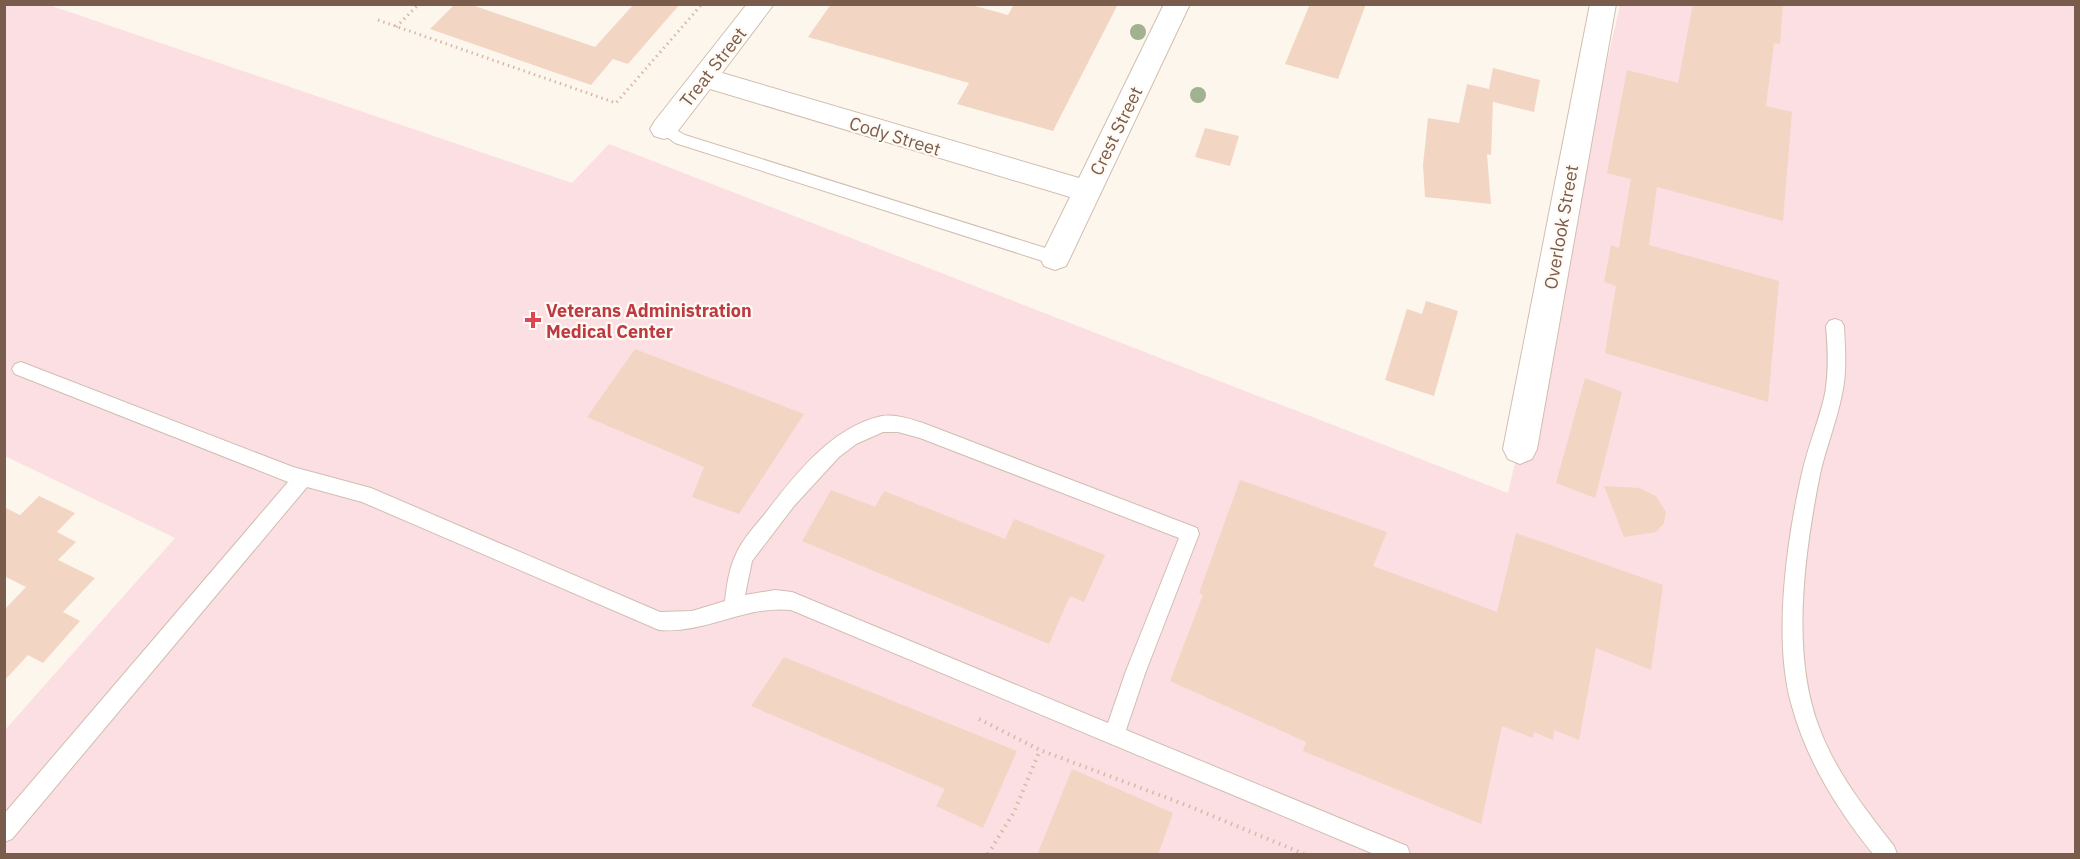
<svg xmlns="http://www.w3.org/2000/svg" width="2080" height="859" font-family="'IBM Plex Sans',sans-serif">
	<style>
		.medical { fill: #fbdfe3 }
		.building { fill: #f3d5c3 }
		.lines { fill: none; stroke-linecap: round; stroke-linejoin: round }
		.service-casing { stroke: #d1beb0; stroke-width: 2 }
		.minor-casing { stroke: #d1beb0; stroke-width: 2 }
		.path-far1 { stroke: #d9b8a5; stroke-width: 3; stroke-dasharray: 1.5 4; stroke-linecap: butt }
		.path { stroke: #d9b8a5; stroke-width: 4; stroke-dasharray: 1.5 5; stroke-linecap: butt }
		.service { fill: #fff; fill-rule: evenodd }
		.minor { fill: #fff; fill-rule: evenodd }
		.tree { fill: #a0b28e }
		.health-dot { fill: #e0444e; stroke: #fffaf3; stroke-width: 2 }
		.labels { text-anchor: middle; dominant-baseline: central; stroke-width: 4.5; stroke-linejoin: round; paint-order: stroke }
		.street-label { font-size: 18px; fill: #7a5c4d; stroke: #fffaf3 }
		.health-label { font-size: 18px; font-weight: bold; fill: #be3a42; stroke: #fffaf3; text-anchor: start }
	</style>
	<rect width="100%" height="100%" fill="#fdf6ec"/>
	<path class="medical" d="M5,5H49L572,183L609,144L1508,493L1620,5H2075V854H5V730L175,538L5,456Z"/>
	<path class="building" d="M455,4H469L595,47L634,4H680L628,64L613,59L591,85L430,29Z
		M831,4H968L1008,15L1014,4H1118L1053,131L957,104L969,83L808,37Z
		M1310,4H1366L1338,79L1285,64Z
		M1693,4H1783L1780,44L1774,43L1766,106L1792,112L1783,221L1657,187L1649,245L1779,281L1768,402L1605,353L1616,286L1604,282L1611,245L1619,248L1631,179L1607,173L1627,70L1678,83Z
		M1493,68L1540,80L1534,112L1493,102L1491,155L1487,154L1491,204L1425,197L1423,165L1428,118L1459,123L1467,84L1489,89Z
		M1205,128L1239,136L1230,166L1195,157Z
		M1426,301L1458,311L1434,396L1385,380L1407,309L1422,314Z
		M635,349L804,414L739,514L692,497L704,467L587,417Z
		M1585,378L1622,392L1595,498L1556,483Z
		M1240,480L1387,532L1373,566L1497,612L1516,533L1663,585L1651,670L1596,648L1579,740L1554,730L1553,740L1534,732L1533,738L1502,726L1481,824L1303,751L1306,742L1170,681L1203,595L1199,593Z
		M1604,486L1639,488L1656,496L1666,512L1664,523L1656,532L1624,537Z
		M831,490L875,507L884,491L1005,539L1014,519L1105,555L1084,602L1070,596L1049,644L802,541Z
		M39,496L75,513L57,532L76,542L58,560L95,578L63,612L80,621L43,663L28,655L4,681V610L26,587L4,576V507L20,515Z
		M784,657L1017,751L983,828L936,806L945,789L751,706Z
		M1072,769L1173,813L1158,855H1037Z"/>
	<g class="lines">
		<g class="service-casing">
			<path id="service" d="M664,123L685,135L1055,251L1061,253L1063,258L1061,263L1055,265L675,143L656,129L659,125Z
				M1835,319L1841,321L1844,326C1845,349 1847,372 1842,394C1837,421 1826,447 1820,474C1805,550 1790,652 1819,727C1835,771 1865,809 1894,846L1897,854H1873C1837,809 1806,760 1791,703C1773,637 1787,539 1802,473C1808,446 1819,421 1825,394C1829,371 1828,349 1826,326L1829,321Z
				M21,362L293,467L371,488L660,612L692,611L725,601C727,584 729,568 737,552C743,539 754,527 764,515C794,476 831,427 882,416C896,414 910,419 923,423L1197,528L1199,534L1146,671L1126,730L1407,846L1410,854H1374L791,610C745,605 706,634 659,630L362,502L307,487L12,839L4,842V814L288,482L15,374L12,369L15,364ZM883,432H898L920,438L1179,538L1126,671L1108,723L792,592L775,590L745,595L752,561L794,506L839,457L856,444Z"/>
		</g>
		<g class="minor-casing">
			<path id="minor" d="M747,4H774L722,73L1079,178L1164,4H1190L1070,258L1066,266L1055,270L1044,266L1040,258L1070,197L710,89L674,136L664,139L654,136L650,129L654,122Z
				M1590,4H1616L1537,449L1532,459L1520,464L1508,459L1503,449Z"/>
		</g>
		<path class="path-far1" d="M378,20L616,103L702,4
			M396,27L419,4"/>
		<path class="path" d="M979,719L1040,750L1186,805L1304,854
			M988,854L1014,812L1040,750"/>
		<use href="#service" class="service"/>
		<use href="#minor" class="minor"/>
	</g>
	<g class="tree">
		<circle cx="1138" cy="32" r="8"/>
		<circle cx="1198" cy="95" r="8"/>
	</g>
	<path class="health-dot" d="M530 311h6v6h6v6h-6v6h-6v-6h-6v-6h6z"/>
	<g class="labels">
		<g class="street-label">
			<text transform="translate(713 67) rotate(-52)">Treat Street</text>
			<text transform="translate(1116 131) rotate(-64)">Crest Street</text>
			<text transform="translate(895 136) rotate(17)">Cody Street</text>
			<text transform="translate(1561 227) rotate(-80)">Overlook Street</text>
		</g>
		<g class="health-label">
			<text x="546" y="310">Veterans Administration<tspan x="546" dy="21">Medical Center</tspan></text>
		</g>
	</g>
	<rect width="2080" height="859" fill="none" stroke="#7a5c4d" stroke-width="12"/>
</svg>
